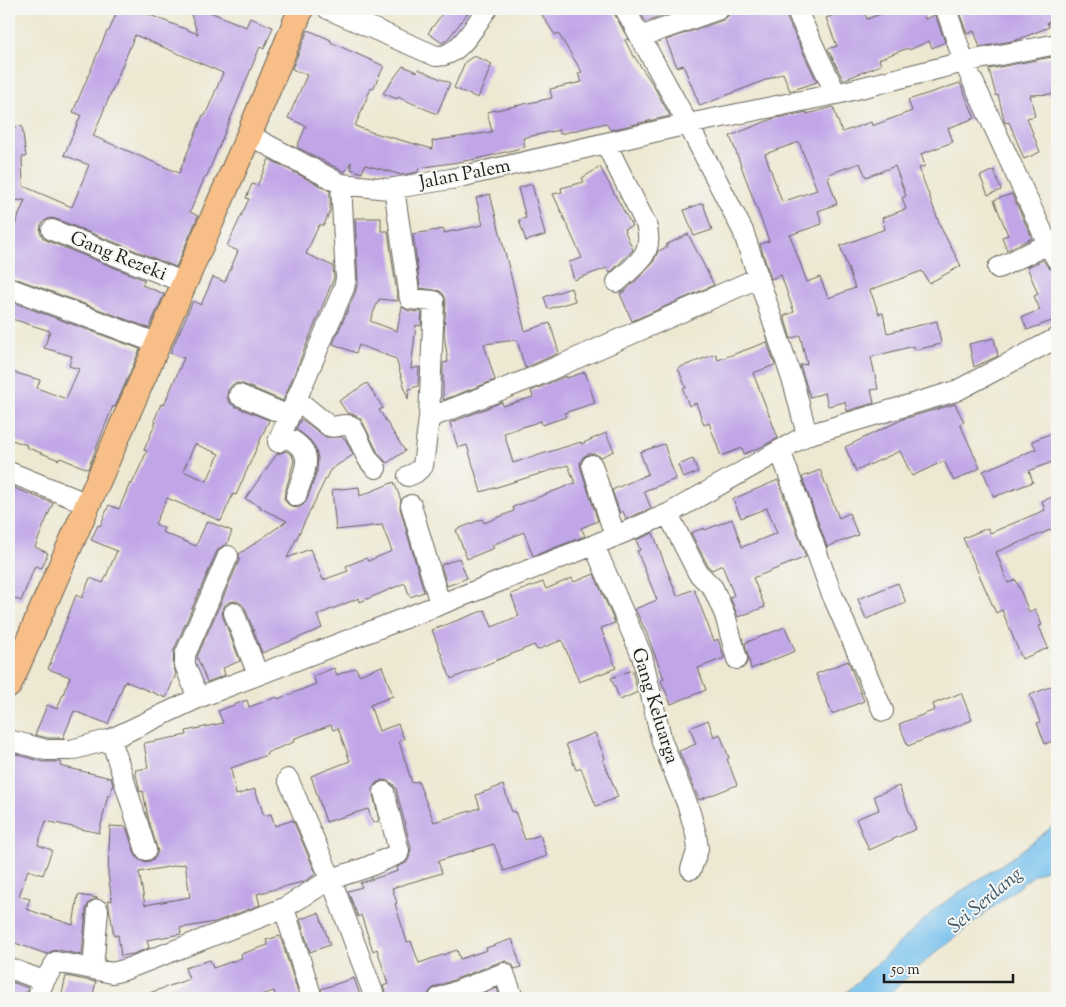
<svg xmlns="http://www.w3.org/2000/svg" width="1066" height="1007" font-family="'Sorts Mill Goudy',serif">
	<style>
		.water { fill: #73bfed; stroke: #486e84 }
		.building { fill: #c1a6e7; fill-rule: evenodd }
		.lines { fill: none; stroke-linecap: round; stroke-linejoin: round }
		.minor-casing { stroke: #65635b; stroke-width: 22 }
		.major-casing { stroke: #65635b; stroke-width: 27 }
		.minor { stroke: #fff; stroke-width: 20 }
		.major { stroke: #f7be87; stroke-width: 25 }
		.labels { text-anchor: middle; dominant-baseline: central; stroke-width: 4; stroke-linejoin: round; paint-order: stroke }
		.street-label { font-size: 19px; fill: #1c1c1c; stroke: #f6f6f2 }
		.water-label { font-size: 20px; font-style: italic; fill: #3a5565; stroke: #f6f6f2 }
	</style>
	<rect width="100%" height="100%" fill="#f6f6f2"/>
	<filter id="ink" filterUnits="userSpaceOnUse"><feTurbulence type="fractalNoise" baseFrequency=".02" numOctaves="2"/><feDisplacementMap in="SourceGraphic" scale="10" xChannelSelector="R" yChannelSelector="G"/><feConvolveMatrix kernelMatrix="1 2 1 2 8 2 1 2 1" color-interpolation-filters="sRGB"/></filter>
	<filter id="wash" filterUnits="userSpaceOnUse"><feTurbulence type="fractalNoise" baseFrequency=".0096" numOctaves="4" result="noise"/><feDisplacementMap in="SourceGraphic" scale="20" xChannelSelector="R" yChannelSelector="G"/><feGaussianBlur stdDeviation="1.12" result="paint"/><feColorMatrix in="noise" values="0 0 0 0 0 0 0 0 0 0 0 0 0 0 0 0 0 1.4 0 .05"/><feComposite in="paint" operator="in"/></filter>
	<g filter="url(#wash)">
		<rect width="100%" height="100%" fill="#ede8d1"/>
		<path class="water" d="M1057,823V865L1034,875L930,957L884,998H840L939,906L1017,854Z"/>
		<g id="blocks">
			<path class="building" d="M118,9H135L198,34L189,9H203L246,27L250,18L273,27L264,49L260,47L206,178L205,177L190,212L198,216L176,267L56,219L50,218L44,221L41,225L40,232L43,238L48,241L145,280L142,285L164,294L149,328L9,276V240L25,200L9,201V127L22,126L26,157H22L23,186L72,207L89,165L64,155L81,115L73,112L107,31H109ZM135,35L223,73L205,116L203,115L179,173L93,136Z
				M446,9H471L447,40L442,43L428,33Z
				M538,9H613L615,15L628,39L625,40L630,50L653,85L670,116L610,130L606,123L560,134L559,130L523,138L525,147L477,159L419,168L418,172L402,175L365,165L362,173L351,169V162L345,172L297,147L306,126L288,118L307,75L292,69L308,30L331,40L330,42L384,66L373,89L371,88L355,126L371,132L433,149L432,141L492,132L487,112L552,98L550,89L582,82L578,74L582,72L558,33L555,35Z
				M638,9H684L646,22Z
				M731,9H784L785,14L817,82L790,91L783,73L700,106L683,65L677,67L666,40L723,20L728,16Z
				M850,9H863L867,19L894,9H921L925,19L935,15L945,42L932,48L929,41L909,50L908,48L879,59L881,65L843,80L828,49L837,46L826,18Z
				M958,9H1057V22H1047L1049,27L1017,40L980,47L974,31L967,34Z
				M474,56L492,64L478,98L454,88L465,62Z
				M1057,56V94L1030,95L1035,116L1027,118L1040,152L1024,159L1009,122L1005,123L998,95L996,96L989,69Z
				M403,66L417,72L418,69L450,83L437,114L398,97L397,99L383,93Z
				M960,83L975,118L948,128L953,142L921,154L925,166L919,168L941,228L961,266L929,283L922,271L870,290L879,314L883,313L887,333L937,321L941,344L915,350L914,346L871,357L878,389L871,390L874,403L847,411L845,402L828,406L825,393L810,397L800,365L807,364L800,335L791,339L784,316L794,312L781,275L771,279L760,244L769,241L730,136L772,119L807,112V114L833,107L842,132L871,122L872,126L912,111L908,100ZM799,142L817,190L782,202L765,154ZM860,163L866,177L895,166L906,196L902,198L906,209L882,218L885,229L840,246L855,288L828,298L820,277L807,282L790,235L822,224L818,211L837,204L828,178L830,177L829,174Z
				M269,159L330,191V211L324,225H319L306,254L333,266L334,278L283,401L243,384L237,383L232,385L228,390L227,397L229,402L234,406L269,420L236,495L233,494L221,521L167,498L155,524L164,528L162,532L196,546L207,521L232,531L227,544L221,547L217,551L174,650L173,665L176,674L166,698L125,681L108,724L74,711L63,738H48L35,735L47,705L57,709L70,677L48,669L76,595L82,598L90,578L103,583L117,551L91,540L98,525L100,526L109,505L119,509L130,483L132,484L147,451L144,450L156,422L154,421L161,404L164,405L184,358L170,353L193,301L201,305L213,277L225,282L238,251L227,246L249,199L246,198L252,184L257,186ZM195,444L219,454L207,481L183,471Z
				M600,167L632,226L624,229L633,250L610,273L607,268L574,280L569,262L582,258L553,194L562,192L561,188L584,182L582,178Z
				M994,170L1001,190L988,195L980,176Z
				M532,184L545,235L526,241L519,220L526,218L518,188Z
				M490,194L525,331L550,323L559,353L525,368L517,340L484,344L495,380L443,400V363L448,362L444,334L446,301L444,295L440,291L420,288L413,234L444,229V233L483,225L476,198Z
				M1012,194L1032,238L1007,250L1002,237L1008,235L994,200Z
				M703,203L712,230L694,236L684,210Z
				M355,218H381V231H388L398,301L379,299L370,321L397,331L402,307L409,311L422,312L421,326L416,325L411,369L419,367L418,386L409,389L408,399L396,359L359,345L356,353L333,344L355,293L358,282Z
				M688,234L714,285L632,321L620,294L625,291L646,271L653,263L658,251L667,247L666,245Z
				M1043,260L1047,266L1057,274V319L1027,330L1022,317L1040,310L1034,296L1038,294L1027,267Z
				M571,288L575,301L548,309L544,297Z
				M9,301L140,349L115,407L113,406L88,469L60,458L59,460L26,447L27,445L9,439V371L40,380L37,388L66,399L79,369L69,366L72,356L44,348L50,331L9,318Z
				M994,338L998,356L974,367L969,344Z
				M767,342L775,365L753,373L778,438L759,448L744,454L742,448L721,456L709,423L704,425L696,403L689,406L683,389L686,388L678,368L716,354L718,360Z
				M585,372L595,403L564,413L566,417L542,425L541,421L504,433L513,463L581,442V444L606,433L614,451L601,457L595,454H588L583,457L580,463L581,469L598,521L581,528L585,536L533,556L524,532L492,545L494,548L467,559L456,530L482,519L484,523L514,511L513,507L575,483L568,465L481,492L467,445L458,448L450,423L502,402L503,406L533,397L531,391L566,376L567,378Z
				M367,383L383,408L379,410L405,451L387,463L378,453L361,419L355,415L347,413L339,401Z
				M955,404L964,422L960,424L980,468L954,481L944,461L912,476L900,451L856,471L845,447L903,419Z
				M301,419L326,437H342L346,440L353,455L330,470L287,558L310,549L323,580L348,571L346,566L366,558L368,561L392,551L382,525L336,530L332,490L359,487L360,496L394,482L401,500L400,508L424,592L410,597L405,583L360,602L359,598L317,615L322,628L262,653L245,608L242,604L236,601L229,602L225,605L222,611L223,617L240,661L223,668L225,675L207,682L197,657L239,561V554L287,521L260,508L261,506L245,499L277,454L286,451L292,455L294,461L285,493L284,499L287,503L292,507L298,508L303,505L307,500L317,471L318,458L315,447L310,440L296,429Z
				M1057,431V460L1029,471L1033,482L994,497L983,471L1036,449L1032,441Z
				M664,444L676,479L644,491L651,508L626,519L623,511L620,513L612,490L648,474L640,452Z
				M693,459L698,472L683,478L678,465Z
				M820,470L839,518L849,513L858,535L827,547L802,477Z
				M778,480L806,557L753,578L765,607L738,617L730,597L734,595L722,565L712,570L708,566L691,533L704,528L705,530L732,519L742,547L777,533L767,508L741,518L733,499Z
				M9,486L53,503L35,547L48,553L42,568L35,566L21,601L9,596Z
				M1057,495V538L1053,529L996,552L1008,583L1016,580L1029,612L1035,609L1042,625L1039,626L1048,648L1022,659L1002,610L996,613L963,538L988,528L990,533L1045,510L1042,501Z
				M653,533L677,596L694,589L714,641L718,639L724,658L698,668L706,690L671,704L661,681L664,679L646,632L635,609L657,600L637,551L640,550L636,540Z
				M459,558L467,578L447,586L441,565Z
				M594,574L615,623L601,628L616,668L579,682L562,640L537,650L534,645L451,679L432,630L485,610L492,627L519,616L511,594L543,582L546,589L572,578L574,582Z
				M898,583L906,603L866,619L858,599Z
				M785,627L795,651L751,669L745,643Z
				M848,661L864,701L832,714L816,674Z
				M382,666L393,696L370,705L379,731L398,724L404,739L399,741L412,783L418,781L434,822L480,808L476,795L503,785L512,812L515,811L525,840L540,835L547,856L504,871L494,844L438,861L442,873L392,888L397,903L395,904L407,942L411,941L419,963L457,950L460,959L487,950L486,948L512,939L521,967L515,969L512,964L506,961L500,962L435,987L430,991L427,998H387L383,986L388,984L377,949L373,951L361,915L358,917L348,891L362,887L360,883L398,871L397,867L406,863L409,858L411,848L396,789L393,784L388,781L382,780L376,783L372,789L379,821L373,823L368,809L326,822L311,776L350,761L338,728L333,730L331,725L293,739L294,742L266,753L267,755L231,768L236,795L255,789L264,816L271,814L275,826L293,820L316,874L302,883V882L257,894L260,905L215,922L180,928L181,934L147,940L149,948L133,954L121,956L118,935L114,936L108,900L112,901L108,874L110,826L126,827L135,854L138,859L144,862L150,861L155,858L158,852L148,817L143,791L140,792L135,770L148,768L144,743L187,735L186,731L223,723L218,711L247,700L249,707L277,697L278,699L316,684L313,676L334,668L337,675L356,668L359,675ZM185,864L190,897L145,905L139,872Z
				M632,670L638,692L620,700L611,678Z
				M1057,684V739L1045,744L1037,723L1040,722L1030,695Z
				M961,693L972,720L908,746L899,724L935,710L933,704Z
				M708,720L714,737L720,734L729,758L727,759L737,785L699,800L679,751L696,744L690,728Z
				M595,733L605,758L603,759L618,797L596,806L581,768L576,770L566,744Z
				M9,752L43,762H60L62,763L60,766L111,778L113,785L110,796L108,795L99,833L46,821L38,845L52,850L43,875L28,870L19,896L30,899L26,909L73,925L78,895L98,898L93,900L89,903L86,909L82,955L58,950L52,951L47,954L9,941Z
				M899,786L916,829L869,850L856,819L879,810L874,796Z
				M319,913L330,945L310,952L300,919Z
				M280,936L300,998H276L274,991L251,998H141V996L189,979L185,968L210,960L213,968L242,958L241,954L268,945L266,940Z
				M66,976L96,982L92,998H61Z
				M354,978L361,998H324L321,989Z
				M9,981L28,988L24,998H9Z
				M497,988L500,998H471Z"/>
		</g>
	</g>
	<g filter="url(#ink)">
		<use href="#blocks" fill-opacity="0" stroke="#65635b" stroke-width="1"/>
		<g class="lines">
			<g class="minor-casing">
				<path id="minor" d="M328,9L436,56C459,58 475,25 487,9
					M796,9L836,94
					M946,9L964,62L1048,244L1057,260
					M640,37L719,9
					M249,135L341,184L388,189L451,179L688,124L836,94L964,62L1057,44
					M606,144L646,224C655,254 637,263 617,282
					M394,188L410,299L434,301L429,418L534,377L758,278
					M52,230L185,283
					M998,268L1048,244
					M9,288L159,344
					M239,395L289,416
					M296,399L329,426C337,429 343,422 351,426C362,440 363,458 376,468
					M281,435C318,450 306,466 296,496
					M807,435L956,391L1057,338
					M278,442L344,288L346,279L341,184
					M780,450L831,592L883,711
					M592,465L615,536
					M9,472L88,504
					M408,476L415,473L423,466L429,418
					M411,505L440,604
					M668,514L698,573L713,588L725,615L737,659
					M594,545L642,656L662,742L688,806L696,834L698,849L691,869
					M234,613L258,675
					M198,698L185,665V655L228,556
					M111,739L146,850
					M9,740L46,750H71L111,739L198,698L594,545L668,514L807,435L794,385L743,231L688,124L625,9
					M288,779L331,879L375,998
					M284,908L312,998
					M98,910L93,969L112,973L124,970L284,908L331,879L365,868L398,854L399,851L384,792
					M9,968L44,981
					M37,998L44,981L56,962L93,969
					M439,998L504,973L513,998"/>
			</g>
			<g class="major-casing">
				<path id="major" d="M9,685L249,135L301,9"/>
			</g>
			<use href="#minor" class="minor"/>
			<use href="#major" class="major"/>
		</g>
	</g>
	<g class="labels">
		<g class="street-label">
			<text transform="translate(465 175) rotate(-11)">Jalan Palem</text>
			<text transform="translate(118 257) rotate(22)">Gang Rezeki</text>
			<text transform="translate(654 706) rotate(73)">Gang Keluarga</text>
		</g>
		<g class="water-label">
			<text transform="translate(986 901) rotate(-40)">Sei Serdang</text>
		</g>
	</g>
	<rect width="1066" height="1007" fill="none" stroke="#f6f6f2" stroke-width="30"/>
	<path d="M884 974v8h129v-8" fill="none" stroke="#1c1c1c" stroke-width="2.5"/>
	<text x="891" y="974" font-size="15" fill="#1c1c1c" stroke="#f6f6f2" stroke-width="4" paint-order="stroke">50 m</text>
</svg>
